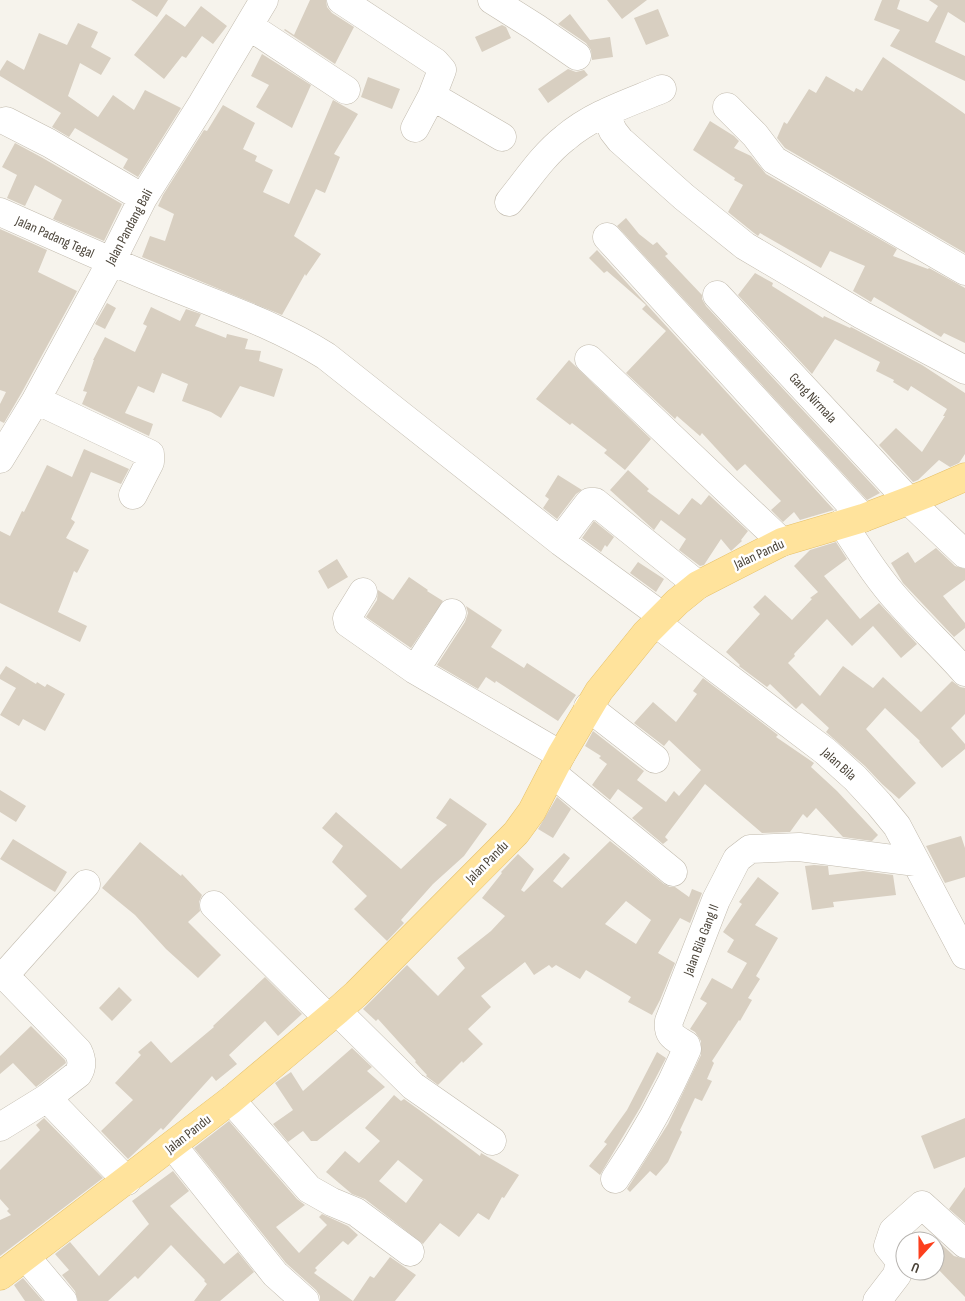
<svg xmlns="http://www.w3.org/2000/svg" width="965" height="1301" font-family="'Sofia Sans Condensed',sans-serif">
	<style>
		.building { fill: #d8cfc1; fill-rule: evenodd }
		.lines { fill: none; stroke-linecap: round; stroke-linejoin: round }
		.minor-casing { stroke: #c2bbae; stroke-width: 29 }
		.major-casing { stroke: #e6c16a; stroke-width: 29 }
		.minor { stroke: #fff; stroke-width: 28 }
		.major { stroke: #ffe39c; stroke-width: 28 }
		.labels { text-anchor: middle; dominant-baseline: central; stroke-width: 5; stroke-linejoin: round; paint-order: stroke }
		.street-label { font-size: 14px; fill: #4b4439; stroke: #fff }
	</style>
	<rect width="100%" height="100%" fill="#f6f3ec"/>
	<path class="building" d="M131,0H168L157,17Z
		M310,0H326L327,7L332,13L354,27L335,64L284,30L285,29L294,35Z
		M607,0H647L622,19Z
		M882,0H900L897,9L928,22L938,6L929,0H965V23L948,12L935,42L965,56V81L890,46L900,30L874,20Z
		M201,6L227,26L213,44L202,36L186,58L182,56L164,79L134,55L166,14L185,27Z
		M658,9L669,36L646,45L634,18Z
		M570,14L590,40L610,37L613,57L592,60L591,50L586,43L558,24Z
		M78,23L98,32L91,47L111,58L101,75L80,63L68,96L98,117L113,95L134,110L145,90L181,108L138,177L123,168L128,159L75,128L69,137L52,127L61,113L0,76V71L7,60L24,70L39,33L67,45Z
		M502,25L506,27L511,38L482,52L475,37Z
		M262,54L311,85L292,128L256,107L269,85L251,76Z
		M883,57L965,114V253L785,148L777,138L784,122L787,124L809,89L816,93L826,76L854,92L856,88L862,91Z
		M568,69L576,72L584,70L588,75L548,103L538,89Z
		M368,77L400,89L392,109L361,97Z
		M333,100L358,114L334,154L340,157L325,193L316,189L294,236L321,254L306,276L305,274L282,315L142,257L150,236L165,241L174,214L158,206L163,195L204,130L207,131L223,105L255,123L243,149L257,156L255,161L273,170L263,192L289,204Z
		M710,121L734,136L739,141L734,148L751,156L766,174L897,249L893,256L928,269L929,268L965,288V343L944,333L941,337L874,297L871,302L853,291L865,266L830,251L821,268L760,233L758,236L754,233L728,212L743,185L734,180L735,178L693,150Z
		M15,143L41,157L122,204L104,241L53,219L62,200L35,185L25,206L7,198L17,175L2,167Z
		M626,218L639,234L653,245L657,242L668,254L665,256L702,295V299L706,306L880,493L867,500L617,226Z
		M0,229L47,250L38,272L77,291L22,392L4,423L0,421V404L6,392L0,390Z
		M597,250L834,510L800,520L794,512L783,522L771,510L781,501L745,464L737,471L702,433L700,436L677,416L675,419L626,373L666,331L642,309L646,305L607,271L604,273L589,258Z
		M755,273L773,283L772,286L823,318L824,316L850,328L851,327L922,365L965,393V454L959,463L950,467L939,460L918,480L913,482L879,445L896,428L922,452L945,416H943L947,409L911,386L908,391L893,382L894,380L876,371L880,362L835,339L812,374L738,295Z
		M107,303L116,308L105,329L95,324Z
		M151,307L180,321L186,309L201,314L195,326L226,338L227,334L248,339L245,349L261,351L259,361L283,369L274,397L240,386L221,418L211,412L182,401L188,384L162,373L154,393L138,386L125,413L153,424L149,436L82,404L87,392L83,391L94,360H93L105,337L135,352L147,326L143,324Z
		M569,360L651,439L625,470L604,453L607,450L572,423L570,425L536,399Z
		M84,449L129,469L121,484L91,472L71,519L75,522L66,538L89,550L77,573L74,571L58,612L87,626L80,642L0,603V531L10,536L22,511L24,512L47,465L72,477Z
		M628,470L649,489L647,491L679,515L692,498L701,505L709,495L748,531L741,540L742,541L731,551L721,539L704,565L700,566L679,550L686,539L661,520L654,530L610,490Z
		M558,475L582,490L576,494L557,519L543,508L549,499L545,496Z
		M594,521L614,537L607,547L605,545L601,552L582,538Z
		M836,542L847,559L824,576L860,619L879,603L917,644L901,658L873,626L852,646L827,619L794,654L795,656L788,663L820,696L843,666L873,688L883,677L921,712L952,681L960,687L965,688V714L951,728L965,744V749L942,768L919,742L920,741L885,708L866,729L916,783L899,799L882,784L865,766L826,732L829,728L802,703L796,709L770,684L767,687L739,666L740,665L726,652L760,614L753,607L765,595L792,620L812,599L810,598L818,592L794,566L810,550Z
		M936,548L955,566L965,569V580L943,596L965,623V628L954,637L903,583L891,563L908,552L915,563Z
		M337,559L348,577L328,589L318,571Z
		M638,562L664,579L656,592L630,573Z
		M409,577L428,590L427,591L443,601L411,648L366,617L377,600L378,590L393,600Z
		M466,606L502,630L491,647L524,668L527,663L576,695L558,721L496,681L495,683L486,677L478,689L437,665L465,622L468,613Z
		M6,666L36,684L37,682L45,687L47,684L65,694L45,731L23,719L19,726L0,715L16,688L0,679V675Z
		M703,678L778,735L776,737L814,763L811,767L837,791L878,835L872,841L843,837L816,808L807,818L803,814L790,832L762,833L705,784L665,837L668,840L663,844L632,818L643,808L618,789L610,800L592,785L607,764L599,758L601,756L585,746L593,731L644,771L637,780L666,802L674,791L679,796L701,770L669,740L664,746L634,723L653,702L676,722L697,694L693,691Z
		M0,790L26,806L16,822L0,812Z
		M557,797L571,809L553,838L538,829Z
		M450,798L487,824L464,856L433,884L401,920L404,923L387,941L354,909L367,896L332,862L343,846L322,828L336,812L401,869L447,825L436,818Z
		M961,836L965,848V877L945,883L926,846Z
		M13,839L67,872L55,892L0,859Z
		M610,841L664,884L670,887H675L689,897L692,889L702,893L690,923L680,918L658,953L675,963L660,1000L652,1015L628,1002L631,997L586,970L580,979L556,965L552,968L549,965L534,975L525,962L481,996L491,1007L468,1029L483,1044L463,1063L462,1061L438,1085L426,1076L427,1075L415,1062L416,1061L378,1019L376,1021L363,1009L407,965L438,996L465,968L457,958L491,931L505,916L482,898L502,873L501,872L518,854L534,869L521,890L524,892L564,853L570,858L553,881L562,888ZM626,901L651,920L636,944L605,924Z
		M140,842L181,876L182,874L202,895L199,902L200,911L188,922L221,955L198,978L166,949L135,915L102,888Z
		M814,865L828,866L829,875L863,871L893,875L896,895L833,902L834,907L812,910L805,866Z
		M758,877L779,893L755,925L778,938L756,976L760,979L748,998L752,1000L740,1021L739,1020L712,1061L714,1063L707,1079L712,1081L702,1101L695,1098L680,1130L682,1132L668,1162L656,1176L650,1171L630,1192L627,1189L668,1124L701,1055V1041L695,1032L690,1029L707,1003L700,999L712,978L732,989L747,963L727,952L734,940L723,932L742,904L739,902Z
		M265,977L302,1014L278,1036L265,1021L229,1055L237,1064L216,1081L212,1076L163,1130L161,1128L128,1159L101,1131L133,1100L115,1083L141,1055L138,1052L151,1041L171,1063L214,1027L213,1026Z
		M119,987L132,1000L112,1021L99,1008Z
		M31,1026L65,1060L66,1063L36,1087L13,1063L0,1074V1056Z
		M352,1048L372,1067L367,1071L385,1087L317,1141H311L303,1131L288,1142L273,1124L293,1110L275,1083L291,1072L303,1091Z
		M657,1052L666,1058L665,1060L640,1108L600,1175L589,1166L607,1144L604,1142L627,1110Z
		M394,1095L401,1101L404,1099L422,1112L480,1156L481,1153L519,1175L504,1198L502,1197L489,1220L478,1213L459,1237L440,1223L423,1244L365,1199L352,1194L326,1172L345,1151L359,1163L380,1141L365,1128ZM398,1160L423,1180L406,1203L379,1181Z
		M44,1118L103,1178L0,1256V1220L11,1215L7,1211L9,1209L0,1199V1170L40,1130L36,1125Z
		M965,1118V1157L934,1169L921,1136Z
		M229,1121L297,1199L305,1205L276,1227L299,1253L327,1225L319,1217L322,1214L348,1226L358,1235L348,1245L343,1241L315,1268L317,1270L314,1273L353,1301H320V1296L316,1290L286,1263L194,1148Z
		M173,1171L189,1191L170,1206L224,1264L238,1252L254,1272L220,1301H194L207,1284L204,1281L205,1280L171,1245L138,1279L135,1276L108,1301H78L75,1291L62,1275L69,1270L55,1254L70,1242L99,1276L149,1224L132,1201Z
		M965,1187V1223L949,1209Z
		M935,1238L954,1256L965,1259V1297L935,1266Z
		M390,1257L416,1275L395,1301H353L370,1276L374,1278Z
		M23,1278L43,1301H25L14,1285Z"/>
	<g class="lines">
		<g class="minor-casing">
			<path id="minor" d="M341,0L435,62L442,70L432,96L415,128
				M492,0L535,27L577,56
				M249,26L346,90
				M432,96L502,137
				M727,107L755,135L774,160L965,271
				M605,113L613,131L620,140L684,197L745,246L862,315L965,370
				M6,121L49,143L143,198
				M509,202C527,180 543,155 565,138C593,114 629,103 662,89
				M0,212C57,237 113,263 171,286C223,307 278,326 326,356L561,542L662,616
				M607,237L863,518
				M717,295L909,501L965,554
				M589,359L782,542
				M36,400L150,454V462L133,495
				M0,459L36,400L111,262L143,198L202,104L264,0
				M842,523C860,550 877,578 899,602C920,626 944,648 965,672
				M565,534L588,504L590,502H595L698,585
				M363,592L347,618L348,623L415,670L561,755
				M656,623L825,751L855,778L879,804L897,826L965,955
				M415,670L452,613
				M588,707L655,759
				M552,773L673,872
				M214,905L327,1017
				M337,1011L413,1086L492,1141
				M47,1098L127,1181
				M231,1100L309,1189L332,1202L356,1212L410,1252
				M0,1127L47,1098L78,1074C83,1066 82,1059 78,1051L11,982L9,973L11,968L86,884
				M173,1146L275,1274L305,1301
				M615,1179C643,1138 667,1095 687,1049L686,1045C675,1038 667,1036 669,1021L716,900L737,859L750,849L799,847L916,862
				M26,1257L63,1301
				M877,1301L897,1275L900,1261L888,1246L893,1231L922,1205L965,1244"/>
		</g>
		<g class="major-casing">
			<path id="major" d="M0,1276L231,1100L337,1011L356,994L516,833L532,811L561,755L599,691L645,634L677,602L698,585L782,542L863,518L926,494L965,477"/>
		</g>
		<use href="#minor" class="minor"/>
		<use href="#major" class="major"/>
	</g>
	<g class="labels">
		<g class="street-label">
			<text transform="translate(129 227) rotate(-62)">Jalan Pandang Bali</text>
			<text transform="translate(55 237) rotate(24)">Jalan Padang Tegal</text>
			<text transform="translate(813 398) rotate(47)">Gang Nirmala</text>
			<text transform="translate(759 554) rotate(-25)">Jalan Pandu</text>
			<text transform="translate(839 764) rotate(42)">Jalan Bila</text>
			<text transform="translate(487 862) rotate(-45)">Jalan Pandu</text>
			<text transform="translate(701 940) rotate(-69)">Jalan Bila Gang II</text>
			<text transform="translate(188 1134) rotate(-38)">Jalan Pandu</text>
		</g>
	</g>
	<g transform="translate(920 1256) rotate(201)"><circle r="24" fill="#ffffff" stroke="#b7b4b0"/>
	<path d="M0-4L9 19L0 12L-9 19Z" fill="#fc3f1d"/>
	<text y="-8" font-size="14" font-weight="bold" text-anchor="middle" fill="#4b4439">U</text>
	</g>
</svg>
